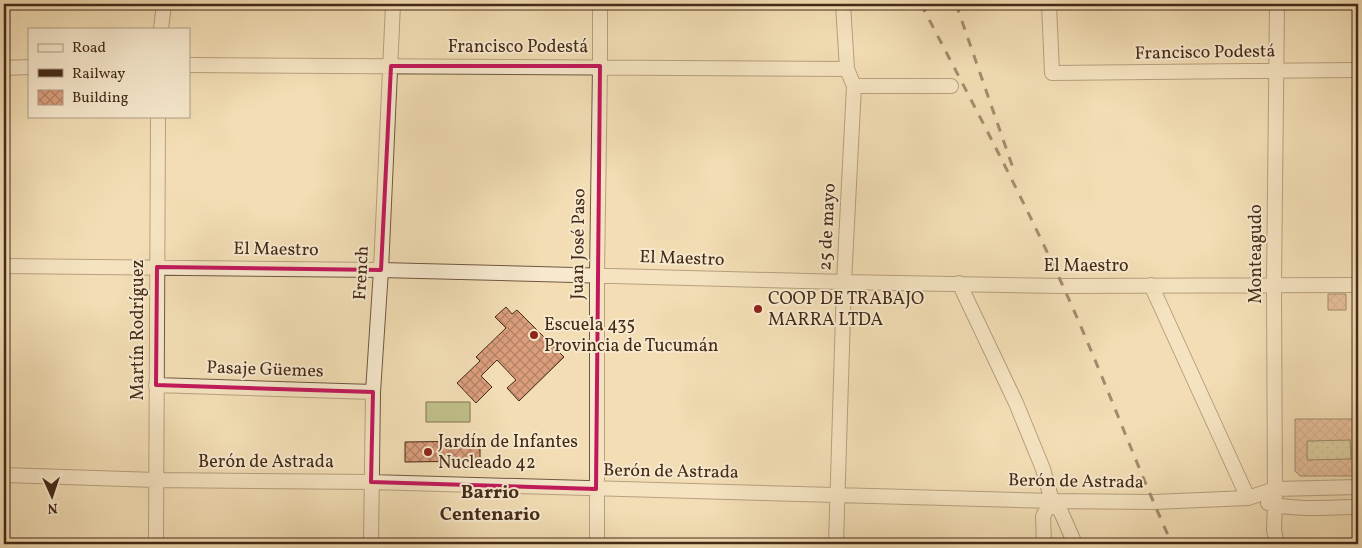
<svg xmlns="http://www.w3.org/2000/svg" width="1362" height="548" font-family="Vollkorn,serif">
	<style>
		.green { fill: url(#green-dots); stroke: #827450 }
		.pitch { fill: #c0bf89; stroke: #827450 }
		.building { fill: url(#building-cross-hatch); stroke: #442a18; fill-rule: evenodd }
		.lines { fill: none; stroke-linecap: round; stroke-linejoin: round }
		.minor-casing { stroke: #70573f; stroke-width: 16 }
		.minor { stroke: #f7e9ce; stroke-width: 14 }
		.rail { stroke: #442a18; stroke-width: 3; stroke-dasharray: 9 9; stroke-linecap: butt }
		.marked { fill: none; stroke: #c2185b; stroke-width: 4; stroke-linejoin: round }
		.poi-dot { fill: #8f2418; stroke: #f7e9ce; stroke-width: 2 }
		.labels { text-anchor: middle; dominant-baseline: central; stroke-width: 4; stroke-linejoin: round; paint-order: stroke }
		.street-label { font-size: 18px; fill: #442a18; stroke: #f7e9ce }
		.poi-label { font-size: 18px; fill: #442a18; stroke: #f7e9ce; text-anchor: start }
		.neighbourhood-label { font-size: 19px; font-weight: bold; fill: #442a18; stroke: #f7e9ce }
	</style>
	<defs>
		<pattern id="green-dots" width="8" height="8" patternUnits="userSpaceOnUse" patternTransform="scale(1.25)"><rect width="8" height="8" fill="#c0bf89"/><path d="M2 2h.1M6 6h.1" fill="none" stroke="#9e9b6f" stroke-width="1.8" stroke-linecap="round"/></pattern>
		<pattern id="building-cross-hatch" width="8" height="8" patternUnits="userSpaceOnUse" patternTransform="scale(1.25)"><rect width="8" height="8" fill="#db9e7d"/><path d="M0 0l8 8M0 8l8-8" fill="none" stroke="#b38165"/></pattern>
	</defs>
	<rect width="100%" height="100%" fill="#f2ddb4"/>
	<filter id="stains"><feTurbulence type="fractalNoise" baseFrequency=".004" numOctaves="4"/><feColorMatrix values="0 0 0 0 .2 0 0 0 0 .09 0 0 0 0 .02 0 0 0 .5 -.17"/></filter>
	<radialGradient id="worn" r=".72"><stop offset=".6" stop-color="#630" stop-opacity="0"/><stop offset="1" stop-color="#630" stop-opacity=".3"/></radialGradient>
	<path class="green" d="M1350,440L1351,459L1307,460V441Z"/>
	<path class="pitch" d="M426,402H470V422H426Z"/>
	<path class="building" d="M1328,294H1346V310H1328Z
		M506,307L512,314L517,310L564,357L519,401L507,388L516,380L497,360L481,376L492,387L476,403L457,383L480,361L476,357L506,328L495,317Z
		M1295,419H1358V476H1300L1295,471ZM1350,440L1351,459L1307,460V441Z
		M480,441V461L405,462V442Z"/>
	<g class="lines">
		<g class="minor-casing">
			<path id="minor" d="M1049,4L1052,73L1358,70
				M161,29L164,4
				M189,65L847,69
				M4,68L29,67
				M854,86H951
				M4,266L381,270L844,282L1063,286L1358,285
				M959,283L1016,403L1043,469L1052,501L1061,512L1075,544
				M1151,285L1248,498
				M156,385L373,392
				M4,475L156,480L371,482L1052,501L1153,502L1248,498L1275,489L1358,487
				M1268,503C1296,511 1329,507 1358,507
				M156,544L158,116
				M371,544L373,392L381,270L393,4
				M597,544V275L600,66V4
				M836,544L844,282L854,86L847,69L843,4
				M1044,544L1043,516L1052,501
				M1277,544L1274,530L1275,505L1274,284L1277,4"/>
		</g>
		<use href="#minor" class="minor"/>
		<path class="rail" d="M921,4C969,96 1018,188 1062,284C1101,369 1133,458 1172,544
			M956,4L1014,171"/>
	</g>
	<path d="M0 0H1362V548H0ZM391,66H600L596,489L371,482L373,392L156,385L157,267L381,270Z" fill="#f2ddb4" fill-opacity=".55" fill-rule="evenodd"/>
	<path class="marked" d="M391,66H600L596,489L371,482L373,392L156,385L157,267L381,270Z"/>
	<g class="poi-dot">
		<circle cx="758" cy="309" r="5"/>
		<circle cx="534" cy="335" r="5"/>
		<circle cx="428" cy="452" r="5"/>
	</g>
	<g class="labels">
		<g class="street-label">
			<text x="518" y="47">Francisco Podestá</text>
			<text transform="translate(1205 53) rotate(-1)">Francisco Podestá</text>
			<text transform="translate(828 227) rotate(-87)">25 de mayo</text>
			<text transform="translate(579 244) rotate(-89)">Juan José Paso</text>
			<text transform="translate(276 250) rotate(1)">El Maestro</text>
			<text transform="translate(1256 254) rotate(-90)">Monteagudo</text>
			<text transform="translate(682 259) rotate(2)">El Maestro</text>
			<text x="1086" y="266">El Maestro</text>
			<text transform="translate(362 273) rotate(-87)">French</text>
			<text transform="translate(138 330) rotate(-90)">Martín Rodríguez</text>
			<text transform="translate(265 370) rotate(2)">Pasaje Güemes</text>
			<text x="266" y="462">Berón de Astrada</text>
			<text transform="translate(671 472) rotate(1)">Berón de Astrada</text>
			<text transform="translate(1076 482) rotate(1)">Berón de Astrada</text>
		</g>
		<g class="poi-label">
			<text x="768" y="299">COOP DE TRABAJO<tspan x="768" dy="21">MARRA LTDA</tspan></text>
			<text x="544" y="325">Escuela 435<tspan x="544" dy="21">Provincia de Tucumán</tspan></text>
			<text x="438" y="442">Jardín de Infantes<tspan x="438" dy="21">Nucleado 42</tspan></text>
		</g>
		<g class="neighbourhood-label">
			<text x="490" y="493">Barrio<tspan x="490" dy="22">Centenario</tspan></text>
		</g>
	</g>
	<rect width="1362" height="548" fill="none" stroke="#f2ddb4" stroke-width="20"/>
	<rect x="5" y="5" width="1352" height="538" fill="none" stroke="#442a18" stroke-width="2.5"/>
	<rect x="10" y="10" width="1342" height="528" fill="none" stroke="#442a18"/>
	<rect x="28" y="28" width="162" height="90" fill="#f7e9ce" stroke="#af9d85"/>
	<rect x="38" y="44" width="25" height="8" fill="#f7e9ce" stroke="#af9d85"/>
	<text x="72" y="52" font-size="15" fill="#442a18">Road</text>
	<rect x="38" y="69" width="25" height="8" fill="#442a18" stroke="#af9d85"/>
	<text x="72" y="78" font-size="15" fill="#442a18">Railway</text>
	<rect x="38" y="90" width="25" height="15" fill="url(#building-cross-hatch)" stroke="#af9d85"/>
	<text x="72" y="102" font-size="15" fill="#442a18">Building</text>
	<g transform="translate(52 496) rotate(177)" stroke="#f7e9ce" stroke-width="4" paint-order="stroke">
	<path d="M0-4L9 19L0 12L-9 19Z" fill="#442a18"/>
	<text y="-8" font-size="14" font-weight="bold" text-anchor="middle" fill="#442a18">N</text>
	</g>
	<rect width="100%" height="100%" filter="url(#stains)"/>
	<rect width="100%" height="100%" fill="url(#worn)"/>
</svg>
